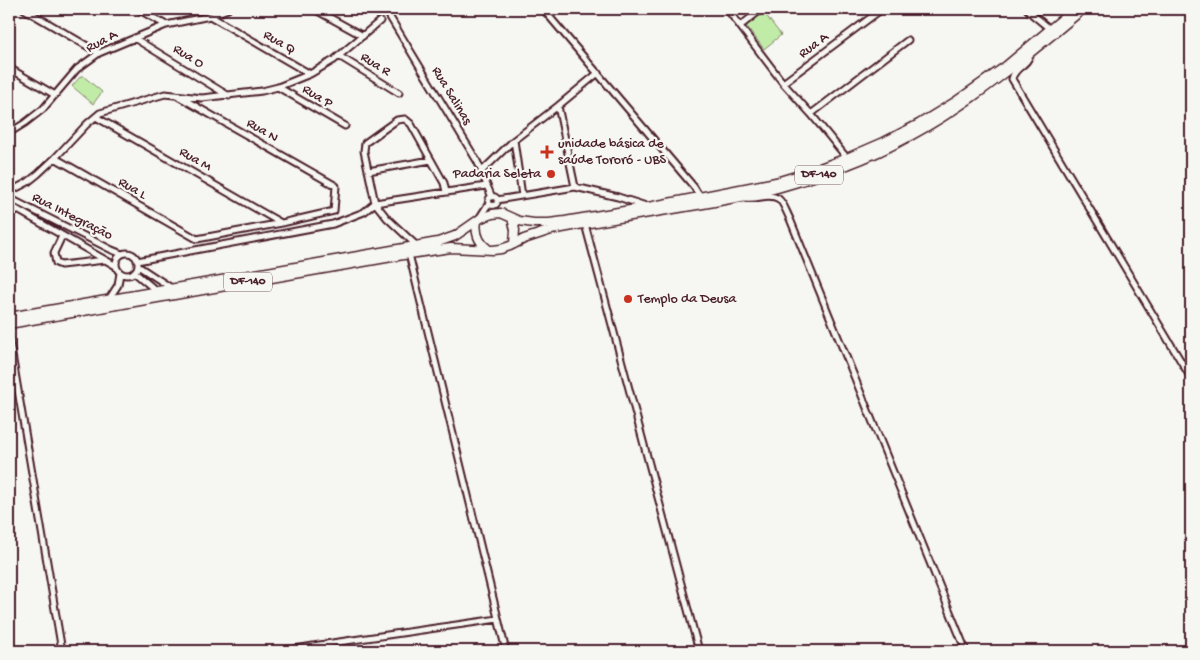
<svg xmlns="http://www.w3.org/2000/svg" width="1200" height="660" font-family="'Gochi Hand',sans-serif">
	<style>
		.green { fill: #c1eca8; stroke: #86866a }
		.lines { fill: none; stroke-linecap: round; stroke-linejoin: round }
		.minor-casing { stroke: #4a1f2b; stroke-width: 9 }
		.primary-casing { stroke: #4a1f2b; stroke-width: 11 }
		.minor { stroke: #f6f6f2; stroke-width: 5 }
		.primary { stroke: #f6f6f2; stroke-width: 8 }
		.poi-dot { fill: #c8321e; stroke: #f6f6f2; stroke-width: 2 }
		.labels { text-anchor: middle; dominant-baseline: central; stroke-width: 4.5; stroke-linejoin: round; paint-order: stroke }
		.shield { fill: #f6f6f2; stroke: #7e6067; stroke-width: 1 }
		.shield-label { font-size: 12px; font-weight: bold; fill: #4a1f2b }
		.street-label { font-size: 14px; fill: #4a1f2b; stroke: #f6f6f2 }
		.poi-label { font-size: 14px; fill: #4a1f2b; stroke: #f6f6f2; text-anchor: start }
	</style>
	<rect width="100%" height="100%" fill="#f6f6f2"/>
	<filter id="ink" filterUnits="userSpaceOnUse"><feTurbulence type="fractalNoise" baseFrequency=".02" numOctaves="2"/><feDisplacementMap in="SourceGraphic" scale="10" xChannelSelector="R" yChannelSelector="G"/><feConvolveMatrix kernelMatrix="1 2 1 2 8 2 1 2 1" color-interpolation-filters="sRGB"/></filter>
	<g filter="url(#ink)">
		<path class="green" d="M762,10L781,35L764,49L745,24Z
			M82,75L102,92L93,104L72,86Z"/>
		<g class="lines">
			<g class="minor-casing">
				<path id="minor" d="M24,9L99,53
					M138,9L166,25
					M314,9L363,36
					M385,9L477,161C483,173 486,185 492,197
					M543,9L694,187L700,197
					M727,9L783,83L811,114L847,158
					M1027,9L1033,15L1050,29
					M210,16L310,74
					M740,26L762,9
					M134,38L229,96
					M1030,54C1028,66 1014,67 1012,79L1191,378
					M339,56L399,93
					M9,68L55,95
					M783,83L882,9
					M278,87L345,126
					M558,106L575,187
					M811,114L908,40
					M96,117L281,223
					M9,133L25,123L43,109L77,69L99,53L166,25L210,16L228,9
					M514,140L522,196
					M55,158L197,239L282,223L334,211L336,186L176,95
					M368,171L431,160
					M482,171L514,140L558,106L598,73
					M11,191L28,182L38,174L55,158L87,124L100,113L165,94L202,98L262,91L278,87L310,74L334,60L380,21
					M488.5 201a4.5 4.5 0 1 1 9 0a4.5 4.5 0 1 1-9 0Z
					M745,198C750,199 756,198 761,197C782,193 782,203 790,219L966,651
					M11,199L112,250L122,254
					M497,200L575,187L618,197L646,206
					M9,205L116,266
					M480,217L489,203
					M585,224L699,651
					M62,236L54,253L56,263L61,265L105,260
					M417,246L387,218L375,203L364,151L365,143L397,120L405,119L411,124L444,183L446,192
					M116 264a11 11 0 1 1 22 0a11 11 0 1 1-22 0Z
					M409,254L506,651
					M137,261L333,224L364,212L375,203L486,186
					M138,266L173,289
					M134,272L153,288L156,292
					M109,299L118,285L120,273
					M9,337L62,651
					M282,651L332,643L498,619"/>
			</g>
			<g class="primary-casing">
				<path id="primary" d="M512,218L515,230L514,244
					M477,221C475,233 478,242 488,249
					M9,317L438,242L455,236L481,218L492,214L501,213L519,221L534,223H549L565,221L648,207L776,182L809,172L847,158L884,142L919,124L955,102L1006,66L1074,9
					M9,324L409,254L451,248L493,250L501,249L510,246L524,239L551,230C614,218 678,209 741,197C777,189 813,178 847,165C937,132 1011,70 1083,9"/>
			</g>
			<use href="#minor" class="minor"/>
			<use href="#primary" class="primary"/>
		</g>
	</g>
	<g class="poi-dot">
		<path d="M544.5 144.5h5v5h5v5h-5v5h-5v-5h-5v-5h5z"/>
		<circle cx="551" cy="174" r="5"/>
		<circle cx="628" cy="299" r="5"/>
	</g>
	<g class="labels">
		<g class="shield">
			<rect x="795" y="165.5" width="48" height="19" rx="4"/>
			<rect x="224" y="272.5" width="48" height="19" rx="4"/>
		</g>
		<g class="shield-label">
			<text x="819" y="175">DF-140</text>
			<text x="248" y="282">DF-140</text>
		</g>
		<g class="street-label">
			<text transform="translate(102 42) rotate(-28)">Rua A</text>
			<text transform="translate(279 43) rotate(30)">Rua Q</text>
			<text transform="translate(814 46) rotate(-37)">Rua A</text>
			<text transform="translate(188 57) rotate(31)">Rua O</text>
			<text transform="translate(375 65) rotate(32)">Rua R</text>
			<text transform="translate(451 96) rotate(59)">Rua Salinas</text>
			<text transform="translate(317 97) rotate(31)">Rua P</text>
			<text transform="translate(262 131) rotate(30)">Rua N</text>
			<text transform="translate(195 160) rotate(30)">Rua M</text>
			<text transform="translate(132 189) rotate(30)">Rua L</text>
			<text transform="translate(72 217) rotate(27)">Rua Integração</text>
		</g>
		<g class="poi-label">
			<text x="558" y="144">unidade básica de<tspan x="558" dy="16">saúde Tororó - UBS</tspan></text>
			<text x="541" y="174" text-anchor="end">Padaria Seleta</text>
			<text x="638" y="299">Templo da Deusa</text>
		</g>
	</g>
	<rect width="1200" height="660" fill="none" stroke="#f6f6f2" stroke-width="30"/>
	<rect x="15" y="15" width="1170" height="630" fill="none" stroke="#4a1f2b" stroke-width="2" filter="url(#ink)"/>
</svg>
